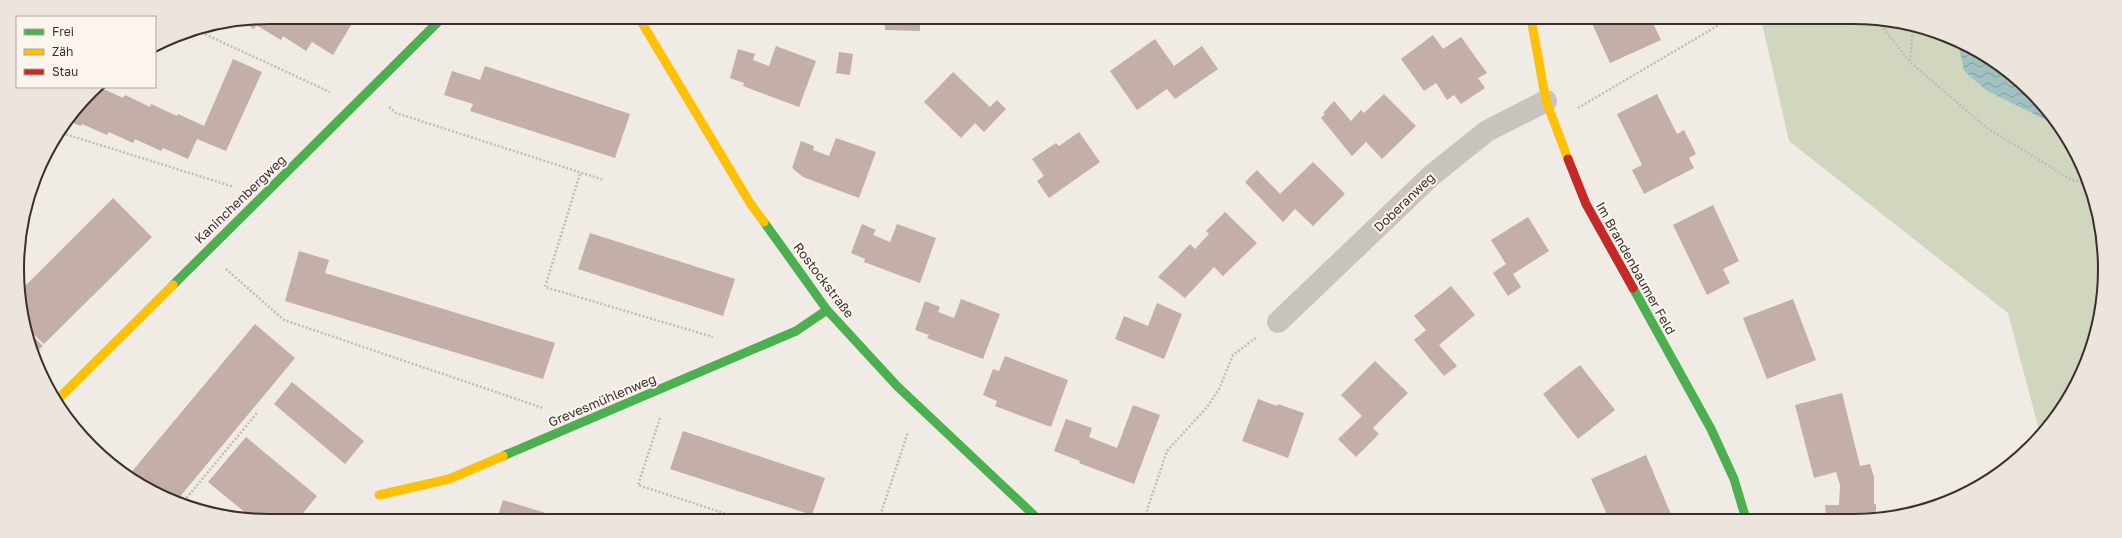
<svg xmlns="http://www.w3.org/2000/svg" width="2122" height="538" font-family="'Golos Text',sans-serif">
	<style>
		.green { fill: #d1d6bf }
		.water { fill: url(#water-waves) }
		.building { fill: #c3afa7 }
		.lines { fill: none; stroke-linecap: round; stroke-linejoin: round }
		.path { stroke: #c2bbb6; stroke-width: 2.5; stroke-dasharray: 2 2; stroke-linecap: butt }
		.street { stroke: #c9c3be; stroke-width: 22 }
		.fast { stroke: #4caf50; stroke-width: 9 }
		.slow { stroke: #ffc107; stroke-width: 9 }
		.jam { stroke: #c62828; stroke-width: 9 }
		.labels { text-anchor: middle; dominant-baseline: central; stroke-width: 4; stroke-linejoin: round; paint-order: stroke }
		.street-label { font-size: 13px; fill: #3b302b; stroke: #fbf5ee }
		.rim { fill: none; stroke: #3b302b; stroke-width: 2 }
	</style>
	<defs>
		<pattern id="water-waves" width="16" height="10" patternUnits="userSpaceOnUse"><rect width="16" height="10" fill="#a1c2c1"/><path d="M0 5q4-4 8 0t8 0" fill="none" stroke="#849e9d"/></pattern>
	</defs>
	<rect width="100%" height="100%" fill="#f0ebe5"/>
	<path class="green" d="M1761,19H1886L1958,44L1964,71L1987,91L2058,126L2096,204L2103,302L2079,381L2040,434L2008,313L1789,141Z"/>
	<path class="water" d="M1958,44L1979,51L2053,116L2058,126L1987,91L1964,71Z"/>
	<path class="building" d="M269,17H322L326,19L327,17H356L333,55L312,42L306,51L283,36L281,40L256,25L254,29L243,22Z
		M885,18H920V31L885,30Z
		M1590,19H1651L1661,40L1610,63Z
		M1433,35L1443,49L1461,37L1487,73L1478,78L1485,88L1461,104L1454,95L1447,100L1436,83L1424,91L1401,59Z
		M1155,39L1174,66L1202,46L1218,69L1175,99L1167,89L1137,110L1110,71Z
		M776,46L816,61L799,107L743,86L744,83L730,78L738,49L755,54L753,60L769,66Z
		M839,52L853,54L850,75L836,73Z
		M233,59L262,72L226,151L197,139L188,159L163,148L161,151L135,139L133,143L109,132L107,135L82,124L81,126L71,122L99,87L123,98L125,95L150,107L151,104L177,116L178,114L204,126Z
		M485,66L630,114L615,158L470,111L473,104L444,95L452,71L480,80Z
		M953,72L990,107L997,100L1006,109L984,132L975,123L961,138L924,102Z
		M1384,94L1416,126L1382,159L1366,142L1352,156L1321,118L1325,114L1323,113L1334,101L1351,121L1361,110L1364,113Z
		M1657,94L1677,134L1684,130L1696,154L1689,158L1694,168L1644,194L1632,170L1642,165L1617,114Z
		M1079,132L1100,162L1049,198L1037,181L1044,176L1032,159L1056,143L1059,146Z
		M836,138L876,152L859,198L803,177L792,168L801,141L814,146L813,150L829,156Z
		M1313,162L1345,194L1313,226L1295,209L1283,222L1245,182L1257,170L1280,194Z
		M113,198L152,237L44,344L27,328L22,289Z
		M1713,205L1739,261L1723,269L1730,283L1707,295L1673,225Z
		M1225,212L1257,243L1223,276L1214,267L1185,298L1158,277L1190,244L1195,249L1209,234L1206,231Z
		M1528,217L1549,251L1513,274L1521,287L1508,296L1493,273L1506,264L1491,240Z
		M862,224L876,230L873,235L890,242L897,224L936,238L920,283L864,262L865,259L851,253Z
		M590,233L735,279L723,316L578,269Z
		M299,251L329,260L325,273L555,343L543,379L285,301Z
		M1451,286L1475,315L1439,345L1457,366L1444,376L1414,340L1426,330L1414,316Z
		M961,299L1000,314L983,359L927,338L929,335L915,330L925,301L940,307L938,312L954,318Z
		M1793,299L1816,360L1767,379L1743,318Z
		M1157,303L1182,314L1164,359L1115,339L1124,316L1148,326Z
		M255,324L295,358L178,499L143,487L129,475Z
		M28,331L43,346L33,355L30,350Z
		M1005,356L1068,380L1051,427L995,406L997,401L983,395L993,369L999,371Z
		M1375,361L1408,393L1373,428L1379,434L1356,457L1338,439L1362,416L1341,395Z
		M1580,365L1615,410L1578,439L1543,394Z
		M292,382L364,441L345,464L274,404Z
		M1842,393L1860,466L1870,464L1874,477V504H1876V519H1826L1825,505H1839L1840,485L1836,472L1814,478L1795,405Z
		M1258,399L1277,406L1278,404L1304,413L1288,458L1242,441Z
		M1133,405L1160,415L1134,484L1079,463L1080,461L1054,451L1066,419L1092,428L1089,437L1117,448Z
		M683,431L825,478L812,515L670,469Z
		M246,437L317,496L299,518L301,519H253L208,482Z
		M1646,455L1673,519H1609L1591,479Z
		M503,500L559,517L563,519H497Z"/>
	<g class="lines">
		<path class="path" d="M1876,19L1910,62L1987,128L2070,179L2087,184
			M198,31L330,92
			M1910,61L1913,28
			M389,107L396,113L604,180
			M1578,108L1729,19
			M62,133L234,187
			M580,174L545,287L713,337
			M226,269L284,320L543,408
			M660,418L638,485L742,519
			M184,501L257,413
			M723,519L725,513
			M879,519L908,432
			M1144,519L1167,451L1208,406L1219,389L1233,355L1257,337"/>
		<path class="street" d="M1278,322L1432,175L1487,131L1546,101"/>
		<path class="fast" d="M764,222L827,310L897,386L1038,519
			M173,285L443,17
			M1633,288L1711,429L1734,479L1746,519
			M503,456L796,331L827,310"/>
		<path class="slow" d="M639,18L750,203L764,222
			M1531,19L1546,101L1568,159
			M57,400L173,285
			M379,495L449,479L503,456"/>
		<path class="jam" d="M1568,159L1586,204L1633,288"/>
	</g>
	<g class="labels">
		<g class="street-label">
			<text transform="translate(240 199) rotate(-44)">Kaninchenbergweg</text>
			<text transform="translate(1404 202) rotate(-44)">Doberanweg</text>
			<text transform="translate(1636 268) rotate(61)">Im Brandenbaumer Feld</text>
			<text transform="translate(824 280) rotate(53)">Rostockstraße</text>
			<text transform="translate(602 400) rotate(-23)">Grevesmühlenweg</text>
		</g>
	</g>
	<path d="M0 0H2122V538H0ZM269 24H1853A245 245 0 0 1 2098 269V269A245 245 0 0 1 1853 514H269A245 245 0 0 1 24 269V269A245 245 0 0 1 269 24Z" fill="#ece5de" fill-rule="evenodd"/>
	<path class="rim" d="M269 24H1853A245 245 0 0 1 2098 269V269A245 245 0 0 1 1853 514H269A245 245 0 0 1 24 269V269A245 245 0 0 1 269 24Z"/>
	<rect x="16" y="16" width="140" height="72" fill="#fbf5ee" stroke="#aea6a0"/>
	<rect x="24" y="29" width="20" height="6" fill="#4caf50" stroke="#aea6a0"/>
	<text x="52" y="36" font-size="12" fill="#3b302b">Frei</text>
	<rect x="24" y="49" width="20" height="6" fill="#ffc107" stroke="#aea6a0"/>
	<text x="52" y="56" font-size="12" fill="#3b302b">Zäh</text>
	<rect x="24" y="69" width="20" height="6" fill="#c62828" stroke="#aea6a0"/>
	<text x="52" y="76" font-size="12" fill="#3b302b">Stau</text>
</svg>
